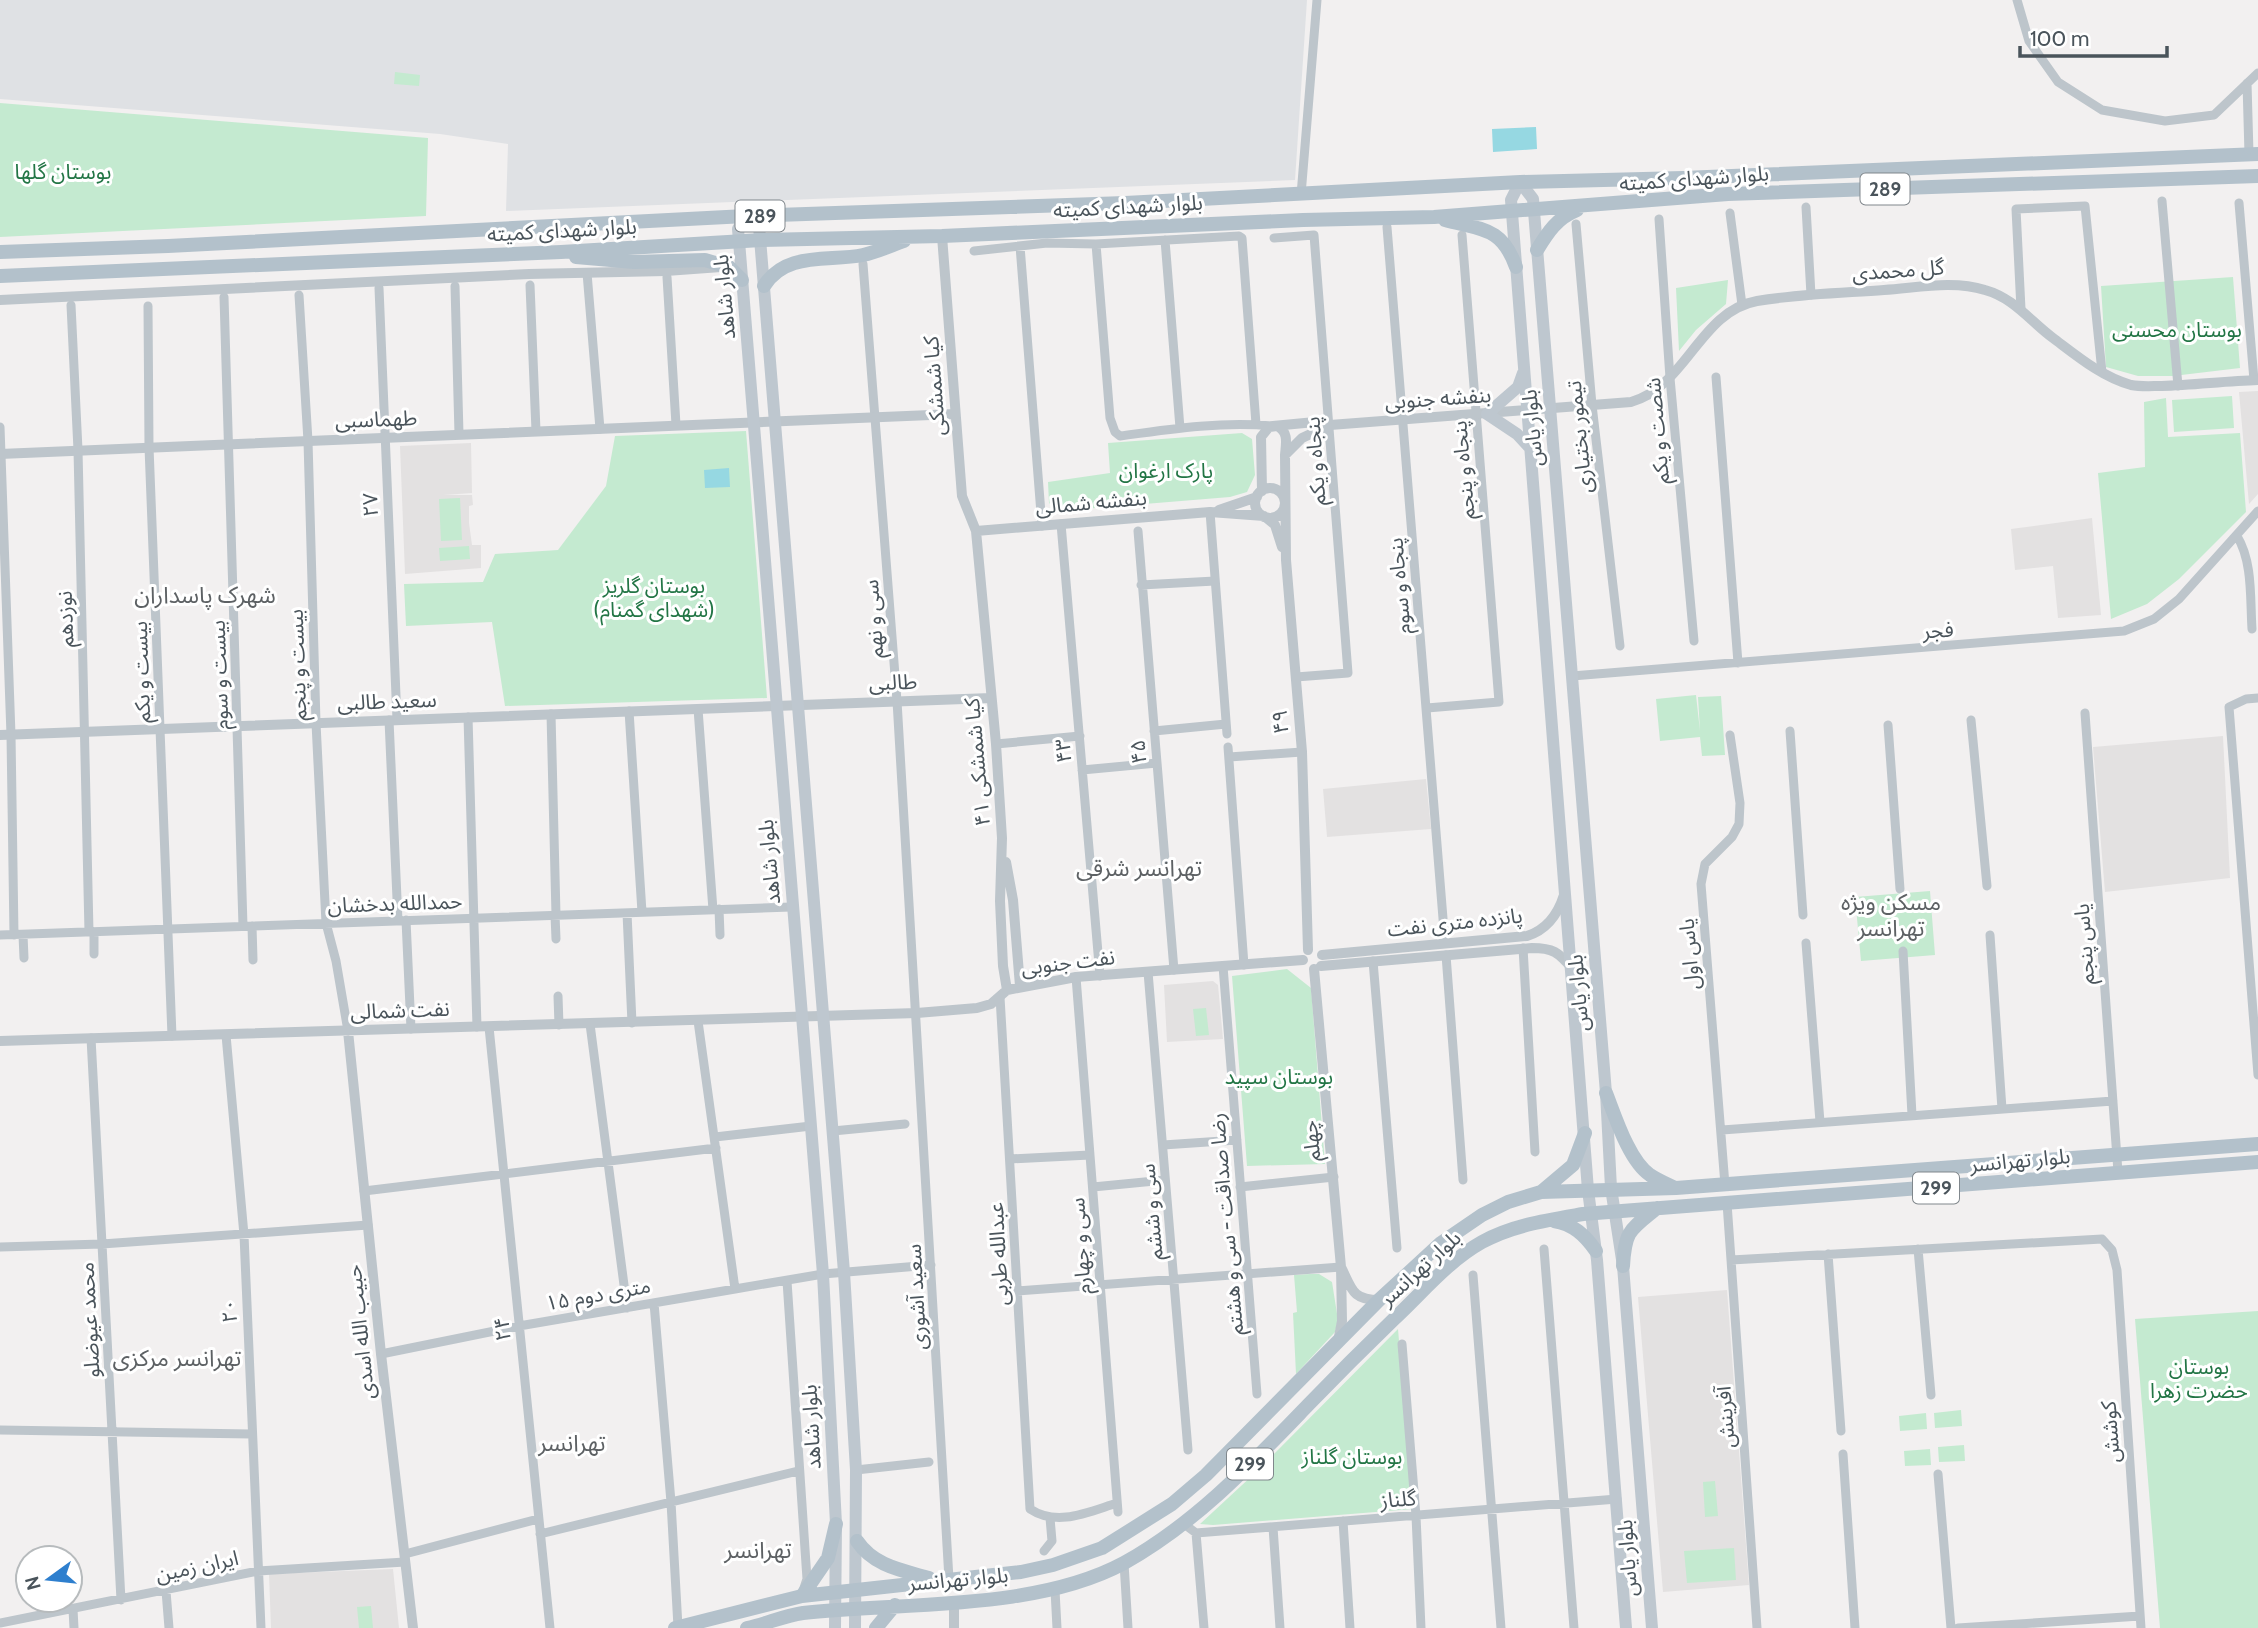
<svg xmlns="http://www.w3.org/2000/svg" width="2258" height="1628" font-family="Cabin,'Noto Sans Arabic',sans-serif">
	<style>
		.education { fill: #e3e1e1 }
		.airport { fill: #dfe1e4 }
		.green { fill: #c4ead0 }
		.water { fill: #96d8e2 }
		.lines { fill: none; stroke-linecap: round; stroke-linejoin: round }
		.minor { stroke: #bdc5cb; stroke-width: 9 }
		.tertiary { stroke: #bdc5cb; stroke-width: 10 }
		.secondary { stroke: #bec7cf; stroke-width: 12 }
		.primary { stroke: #b3c1cb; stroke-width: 14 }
		.labels { text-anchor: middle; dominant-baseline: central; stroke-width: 6; stroke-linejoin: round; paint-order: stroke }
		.shield { fill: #fff; stroke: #80878c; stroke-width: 2 }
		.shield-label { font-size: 19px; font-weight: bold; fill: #4a545b }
		.park-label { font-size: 21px; fill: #227545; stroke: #fff }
		.street-label { font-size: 21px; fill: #4a545b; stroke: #fff }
		.neighbourhood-label { font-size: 23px; fill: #5d6164; stroke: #fff }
	</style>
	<rect width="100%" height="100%" fill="#f2f0f0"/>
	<path class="education" d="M2258,391V494L2249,504L2239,392Z
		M471,443L472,493L444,495H472L473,505L469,506V523L472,545H481V568L405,574L400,446Z
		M2092,518L2101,615L2058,618L2053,566L2015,570L2011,529Z
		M2223,736L2230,878L2105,892L2093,747Z
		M1426,779L1431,829L1327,837L1323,789Z
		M1213,981L1218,985L1223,1039L1167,1042L1164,985Z
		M1727,1290L1749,1585L1663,1592L1638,1297Z
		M393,1569L399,1628H271L269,1574Z"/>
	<path class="airport" d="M0,0H1307L1295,180L506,211L508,144L440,134L0,99Z"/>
	<path class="green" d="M395,72L420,75L419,86L394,84Z
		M0,103L428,138L426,216L0,237Z
		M2233,277L2240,368L2173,376H2138L2106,367L2101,286Z
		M1728,280L1726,304L1696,330L1679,351L1676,288Z
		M2232,396L2234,428L2174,432L2172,400Z
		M2166,398L2168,437L2240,433L2246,512L2179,579L2147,604L2111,619L2098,473L2145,467L2144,402Z
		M746,431L767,698L505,706L492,622L406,626L404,584L483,582L495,554L558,550L606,486L615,436Z
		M1242,433L1252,439L1255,475L1247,492L1230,497L1059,511L1049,503L1048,482L1110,473L1108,443Z
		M460,498L462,540L441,541L439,499Z
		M469,546L470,559L440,561L439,548Z
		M1696,695L1700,731L1698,697L1721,696L1725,755L1702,756L1700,737L1660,741L1656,699Z
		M1930,891L1935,955L1861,961L1855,897Z
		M1287,969L1311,988L1325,1164L1247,1166L1232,976Z
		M1206,1008L1209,1035L1196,1036L1193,1009Z
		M1310,1274H1319L1332,1282L1338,1320L1335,1332L1296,1374L1293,1313L1297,1312L1294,1275Z
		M2258,1311V1628H2160L2135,1319Z
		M1398,1329L1413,1509L1213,1525L1200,1524L1255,1473Z
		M1961,1410L1962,1426L1935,1428L1934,1413Z
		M1926,1413L1927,1429L1900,1431L1899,1416Z
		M1964,1445L1965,1461L1939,1462L1938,1447Z
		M1930,1449L1931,1465L1905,1466L1904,1451Z
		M1715,1481L1718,1516L1705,1517L1703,1482Z
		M1734,1548L1736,1580L1687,1583L1684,1551Z
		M371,1606L373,1628H359L357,1607Z"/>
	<path class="water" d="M1536,127L1537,149L1493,152L1492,129Z
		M729,468L730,487L705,488L704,470Z"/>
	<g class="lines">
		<path class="minor" d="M2017,0L2029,41L2058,82L2102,110L2165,121L2214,115L2258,73
			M2247,83L2249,154
			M1301,195L1317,0
			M2162,201L2178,386
			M2239,203L2254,380
			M1806,207L1811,295
			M1730,213L1742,305
			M1659,219L1670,378L1694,641
			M1576,224L1592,405L1620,646
			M1387,227L1445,943
			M1274,238L1314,235L1348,673L1296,677
			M1165,240L1180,428
			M1096,244L1110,418L1115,432L1120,436C1170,429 1222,421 1273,426
			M1020,246L1042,526
			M974,251L1047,243L1096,244L1239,236L1242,238L1256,424
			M863,264L897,701L949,1579
			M587,273L600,429
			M667,277L676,425
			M530,285L536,431
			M455,286L459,434
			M379,288L397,720
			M299,295L308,441L316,723L326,923L336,961L348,1031
			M224,297L243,926
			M71,305L78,450L89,932
			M148,306L149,447L172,1036
			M2021,309L2016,209L2085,206L2102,372
			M1716,377L1738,663
			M0,427L11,735L14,935
			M1210,512L1227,734
			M1061,524L1100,976
			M1138,531L1174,970
			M2237,536C2253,562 2250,599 2252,629
			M1141,585L1215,581
			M1572,676L2124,631L2154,619L2179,599L2258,511
			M2258,698L2246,699L2229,707L2258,1075
			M1427,708L1499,702L1462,235
			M698,709L713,910
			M629,711L642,912
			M2085,713L2118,1172
			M551,714L556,915
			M468,717L477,1027
			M389,720L398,921
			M1971,720L1987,886
			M1888,725L1900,889
			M1154,731L1226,724
			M1790,731L1803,915
			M996,744L1080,736
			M1228,747L1244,965
			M1229,757L1302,752
			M1082,770L1157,763
			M719,909L720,935
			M627,913L632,1023
			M555,915L556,939
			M406,920L411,1029
			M252,926L253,960
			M94,932V954
			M0,935L791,907
			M23,935L24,958
			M1990,935L2002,1109
			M1806,943L1820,1122
			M1523,948L1535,1152
			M1903,951L1912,1115
			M1446,955L1463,1180
			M1373,961L1397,1248
			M1223,966L1257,1394
			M1148,972L1188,1450
			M1076,977L1118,1512
			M558,996L559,1025
			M1000,997L1030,1509C1057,1527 1088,1512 1117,1503
			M698,1021L735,1289
			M590,1024L627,1308
			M489,1027L550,1628
			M226,1035L244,1235L261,1628
			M91,1038L121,1600
			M1722,1130L2113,1101
			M833,1131L905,1124
			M715,1137L811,1126
			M1163,1145L1237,1140
			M1010,1159L1090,1155
			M1725,1185L1701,884L1705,864L1732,837L1739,824L1740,803L1730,735
			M1093,1187L1165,1180
			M1240,1187L1334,1177
			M364,1191L716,1148
			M1727,1203L1757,1628
			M0,1247L102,1244L368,1225
			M1544,1249L1574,1628
			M1918,1249L1931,1395
			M1828,1254L1841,1431
			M1731,1260L2102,1239L2112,1250L2117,1270L2141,1628
			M1473,1275L1501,1628
			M787,1281L807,1579L804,1588
			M1017,1291L1341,1267
			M654,1303L671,1502L678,1627
			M1402,1344L1416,1516L1421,1628
			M381,1354L519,1326L735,1289L823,1274L931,1265
			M0,1430L251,1434
			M1843,1454L1855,1628
			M856,1470L929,1462
			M1938,1474L1951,1628
			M1343,1521L1350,1628
			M1184,1524L1196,1533L1617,1499
			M1273,1527L1280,1628
			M1196,1533L1204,1628
			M540,1534L798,1471
			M1044,1551L1052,1541L1050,1518
			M405,1554L538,1519
			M1124,1563L1128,1628
			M1055,1590L1057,1628
			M166,1591L169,1628
			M73,1609L74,1628
			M0,1623L258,1571L405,1562
			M1958,1628L2140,1616"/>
		<path class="tertiary" d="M942,236L962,496L976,531L996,744L1002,838L1000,901L1003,966L1007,990
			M0,300L529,274L666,271L721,267
			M1273,426L1315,422L1330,425L1631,402C1686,387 1700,311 1757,301C1799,294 1842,293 1884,290C1917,288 1953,280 1985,290C2014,298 2030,321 2053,338C2077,356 2102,377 2131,385C2141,387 2152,386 2162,386C2194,385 2226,381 2258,380
			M0,454L955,414
			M1285,455L1302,438L1330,425
			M1255 503a15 15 0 1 1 30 0a15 15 0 1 1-30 0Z
			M1262,491L1261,437L1269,427L1277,426C1289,432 1286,443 1285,455L1286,560L1302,752L1308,950
			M1219,510L1257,497
			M976,531L1210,512L1264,516L1275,525L1282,547
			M0,735L991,698
			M1006,862L1013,900L1020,986
			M1322,955L1527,936C1546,930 1558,914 1564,895
			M1321,966L1532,948C1553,948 1558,952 1572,968
			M1314,969L1341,1267L1342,1321L1338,1342
			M348,1031L381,1354L413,1628
			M0,1041L917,1013L977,1008L991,1004L1007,990L1076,977L1303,960
			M1341,1267C1352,1289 1352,1300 1379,1300
			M954,1601V1628"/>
		<path class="secondary" d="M1523,373L1518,387L1487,414L1517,434L1531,449
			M835,1628L836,1524L823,1274L739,241L738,229L746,216L759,226L844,1272L856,1470L855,1628
			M1626,1628L1597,1260L1588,1190L1511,200L1520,182L1533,199L1606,1093L1611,1188L1623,1266L1652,1628"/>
		<path class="primary" d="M1445,220C1482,230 1502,227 1516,267
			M1537,250C1548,232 1557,218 1577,210
			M0,252L168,246L746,216L1125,203L1520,182L1683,178L2258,154
			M576,257L634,262L705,260L729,267L742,280
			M0,276L561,252L761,240L942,236L1303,220L1434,217L1728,194L2258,176
			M764,286C786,251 828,262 863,255C877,252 890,246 904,241
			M1606,1093C1615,1116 1629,1161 1650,1175C1657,1180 1667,1184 1675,1188
			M1541,1192L1676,1188L2258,1144
			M1554,1221C1573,1224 1585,1235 1596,1251
			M1623,1266C1625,1230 1630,1230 1657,1208
			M857,1541C874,1566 901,1570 929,1578
			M802,1596L828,1558L836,1524
			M675,1628L802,1596L1021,1572L1053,1565L1102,1548L1172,1504L1206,1475L1379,1300L1441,1243L1482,1215L1508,1202L1541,1192L1573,1165L1585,1133
			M747,1628C766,1624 783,1616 803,1613C903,1602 1035,1611 1124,1563C1196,1523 1252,1463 1308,1405C1336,1376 1365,1347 1394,1319C1422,1293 1448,1261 1482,1242C1513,1225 1548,1220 1583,1214L2258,1162
			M876,1628L895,1605"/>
	</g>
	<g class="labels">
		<g class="shield">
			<rect x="1860.5" y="173.5" width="49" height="31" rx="5"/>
			<rect x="735.5" y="200.5" width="49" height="31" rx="5"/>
			<rect x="1913" y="1172.5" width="46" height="31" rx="5"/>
			<rect x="1227" y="1448.5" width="46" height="31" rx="5"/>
		</g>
		<g class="shield-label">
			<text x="1885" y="189">289</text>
			<text x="760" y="216">289</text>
			<text x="1936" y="1188">299</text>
			<text x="1250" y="1464">299</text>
		</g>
		<g class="park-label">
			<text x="63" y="171">بوستان گلها</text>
			<text x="2177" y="329">بوستان محسنی</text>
			<text x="1166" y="470">پارک ارغوان</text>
			<text x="654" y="585">بوستان گلریز<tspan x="654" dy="24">(شهدای گمنام)</tspan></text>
			<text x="1279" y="1076">بوستان سپید</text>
			<text x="2199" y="1366">بوستان<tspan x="2199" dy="24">حضرت زهرا</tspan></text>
			<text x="1352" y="1456">بوستان گلناز</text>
		</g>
		<g class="street-label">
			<text transform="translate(1694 178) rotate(-4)">بلوار شهدای کمیته</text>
			<text transform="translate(1128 206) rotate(-3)">بلوار شهدای کمیته</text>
			<text transform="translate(562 230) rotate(-3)">بلوار شهدای کمیته</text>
			<text transform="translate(1898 270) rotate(-4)">گل محمدی</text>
			<text transform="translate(724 297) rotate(-95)">بلوار شاهد</text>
			<text transform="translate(934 386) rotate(-94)">کیا شمشکی</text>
			<text transform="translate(1438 398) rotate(-4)">بنفشه جنوبی</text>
			<text transform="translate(376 419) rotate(-2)">طهماسبی</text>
			<text transform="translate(1532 428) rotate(-95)">بلوار یاس</text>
			<text transform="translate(1657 431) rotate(-95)">شصت و یکم</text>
			<text transform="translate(1579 437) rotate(-96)">تیمور بختیاری</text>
			<text transform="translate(1315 461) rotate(-94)">پنجاه و یکم</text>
			<text transform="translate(1463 470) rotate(-95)">پنجاه و پنجم</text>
			<text transform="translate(1091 502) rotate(-5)">بنفشه شمالی</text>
			<text transform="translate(370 505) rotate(-92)">۲۷</text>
			<text transform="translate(1399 586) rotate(-95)">پنجاه و سوم</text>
			<text transform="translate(65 619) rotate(-92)">نوزدهم</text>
			<text transform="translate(873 619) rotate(-94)">سی و نهم</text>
			<text transform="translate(1938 630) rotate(-4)">فجر</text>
			<text transform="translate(297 665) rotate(-92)">بیست و پنجم</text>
			<text transform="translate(141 672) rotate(-92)">بیست و یکم</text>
			<text transform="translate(219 675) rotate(-92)">بیست و سوم</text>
			<text transform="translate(893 682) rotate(-2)">طالبی</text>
			<text transform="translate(387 701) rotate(-2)">سعید طالبی</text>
			<text transform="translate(1280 722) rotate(-95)">۴۹</text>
			<text transform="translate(1063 751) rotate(-95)">۴۳</text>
			<text transform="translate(1138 752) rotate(-95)">۴۵</text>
			<text transform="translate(977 762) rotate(-95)">۴۱ کیا شمشکی</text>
			<text transform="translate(769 862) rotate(-95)">بلوار شاهد</text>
			<text transform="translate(395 903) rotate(-2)">حمدالله بدخشان</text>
			<text transform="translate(1455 922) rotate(-6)">پانزده متری نفت</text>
			<text transform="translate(2084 944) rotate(-94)">یاس پنجم</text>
			<text transform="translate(1689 954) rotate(-95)">یاس اول</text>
			<text transform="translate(1068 962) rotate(-7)">نفت جنوبی</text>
			<text transform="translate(1578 993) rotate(-95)">بلوار یاس</text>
			<text transform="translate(400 1010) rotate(-2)">نفت شمالی</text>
			<text transform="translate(1311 1141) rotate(-96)">چهلم</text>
			<text transform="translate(2020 1160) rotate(-5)">بلوار تهرانسر</text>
			<text transform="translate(1151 1212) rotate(-95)">سی و ششم</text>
			<text transform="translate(1226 1224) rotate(-95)">رضا صداقت - سی و هشتم</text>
			<text transform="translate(1080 1246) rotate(-94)">سی و چهارم</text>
			<text transform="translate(998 1254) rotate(-93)">عبدالله طربی</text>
			<text transform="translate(1420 1268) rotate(-42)">بلوار تهرانسر</text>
			<text transform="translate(598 1294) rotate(-10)">۱۵ متری دوم</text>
			<text transform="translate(916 1297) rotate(-93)">سعید آشوری</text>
			<text transform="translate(229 1311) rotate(-92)">۲۰</text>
			<text transform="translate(89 1320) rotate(-93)">محمد عیوضلو</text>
			<text transform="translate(502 1329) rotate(-96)">۲۴</text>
			<text transform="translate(360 1332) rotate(-96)">حبیب الله اسدی</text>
			<text transform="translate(1725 1417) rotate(-94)">آفرینش</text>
			<text transform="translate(811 1427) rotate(-93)">بلوار شاهد</text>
			<text transform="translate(2110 1432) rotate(-94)">کوشش</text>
			<text transform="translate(1398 1499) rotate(-5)">گلناز</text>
			<text transform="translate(1627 1558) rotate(-94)">بلوار یاس</text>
			<text transform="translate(197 1566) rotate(-12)">ایران زمین</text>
			<text transform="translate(958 1579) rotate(-5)">بلوار تهرانسر</text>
		</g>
		<g class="neighbourhood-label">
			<text x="205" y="595">شهرک پاسداران</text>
			<text x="1139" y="868">تهرانسر شرقی</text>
			<text x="1891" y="902">مسکن ویژه<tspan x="1891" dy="26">تهرانسر</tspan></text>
			<text x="177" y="1358">تهرانسر مرکزی</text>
			<text x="572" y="1443">تهرانسر</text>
			<text x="758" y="1550">تهرانسر</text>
		</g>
	</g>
	<g transform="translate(49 1579) rotate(255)"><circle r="33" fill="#ffffff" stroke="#b7bbbd" stroke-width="2"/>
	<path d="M0-5L12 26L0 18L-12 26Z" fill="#2e7fce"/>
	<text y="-10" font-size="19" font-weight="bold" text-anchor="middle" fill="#4a545b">N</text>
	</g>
	<path d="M2020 46v10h147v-10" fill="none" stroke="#4a545b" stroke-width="3.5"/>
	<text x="2030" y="46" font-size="21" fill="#4a545b" stroke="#ffffff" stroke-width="5" paint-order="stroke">100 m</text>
</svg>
